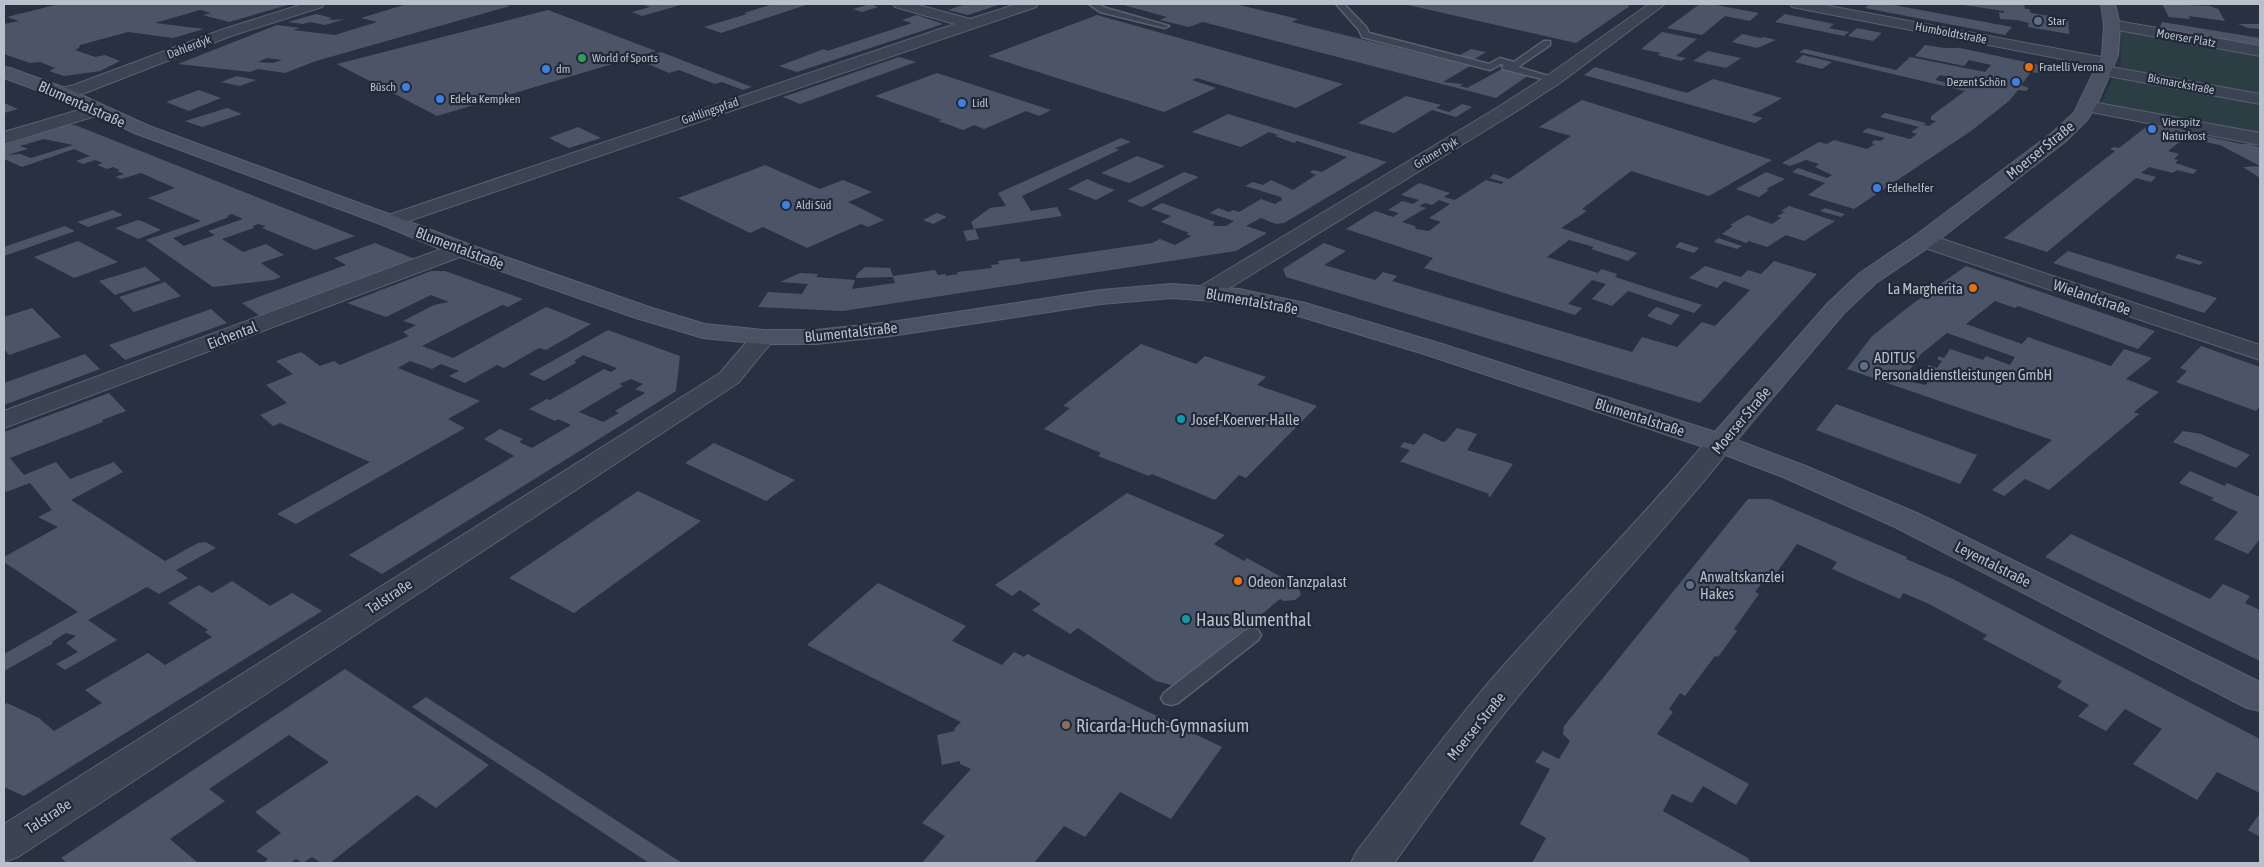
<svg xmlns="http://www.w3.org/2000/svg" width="2264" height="867" font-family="'Asap Condensed',sans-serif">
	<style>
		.green { fill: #2a3e43 }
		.building { fill: #4c5568; fill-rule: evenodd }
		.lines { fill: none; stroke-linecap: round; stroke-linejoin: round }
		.service-casing { stroke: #5a616f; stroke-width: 3 }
		.minor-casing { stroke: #5a616f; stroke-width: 2 }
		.tertiary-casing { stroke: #5a616f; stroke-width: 2 }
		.secondary-casing { stroke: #5a616f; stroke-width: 2 }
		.service { fill: #3c4352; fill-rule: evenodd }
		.minor { fill: #3c4352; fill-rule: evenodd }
		.tertiary { fill: #3c4352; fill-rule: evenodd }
		.secondary { fill: #4a5264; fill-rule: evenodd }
		.service-dot { fill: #5c6f8a; stroke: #212837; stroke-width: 2 }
		.leisure-dot { fill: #2e9e5b; stroke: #212837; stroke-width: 2 }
		.food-dot { fill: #e8710a; stroke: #212837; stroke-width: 2 }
		.shop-dot { fill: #3f7fe0; stroke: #212837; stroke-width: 2 }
		.culture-dot { fill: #0f9aa8; stroke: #212837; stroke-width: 2 }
		.education-dot { fill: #8d6e63; stroke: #212837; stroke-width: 2 }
		.labels { text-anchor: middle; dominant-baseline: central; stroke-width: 4.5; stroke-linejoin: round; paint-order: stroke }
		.far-poi-label { font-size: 12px; fill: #b9bfcb; stroke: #212837; text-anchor: start }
		.far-street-label { font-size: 12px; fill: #b9bfcb; stroke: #212837 }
		.street-label { font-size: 15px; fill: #b9bfcb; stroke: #212837 }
		.poi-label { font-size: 15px; fill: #b9bfcb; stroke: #212837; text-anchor: start }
		.near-poi-label { font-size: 18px; fill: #b9bfcb; stroke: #212837; text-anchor: start }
	</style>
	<rect width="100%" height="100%" fill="#283142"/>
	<path class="green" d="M2120,29L2260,53V136L2100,105L2121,63Z"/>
	<path class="building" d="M59,4H291L229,22L203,15L211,13L200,10L155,23L204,29L173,38L128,32L80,45L79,48L75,50L95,57L105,55L120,61L100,71L64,76L49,71L55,68L40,62L30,63L4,54V24L19,21L7,17Z
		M407,4H502L510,6L316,61L285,73L258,69L250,72L178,64L277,25L300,28L293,30L335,35L377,22L361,18ZM267,58L282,60L273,63L258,62Z
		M649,4H684L642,16L632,12L650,7L644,5Z
		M773,4H809L721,33L704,27L747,14L744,13Z
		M870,4L878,7L862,12L853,9Z
		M966,4H1001L968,15L948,10Z
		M1120,4H1235L1298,19L1292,22L1470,66L1443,82L1463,84L1460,86L1467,88L1502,69L1529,75L1496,98L1203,22L1189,27L1160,20L1167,17Z
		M1411,4H1624L1630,6L1576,43L1408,5Z
		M1700,4H1711L1759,13L1750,21L1725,16L1702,35L1667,28Z
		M1870,4H1888L2012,27L2005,35L1865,8Z
		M1957,4H2024L2025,9H2029L2031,13L2068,19L2069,34L2028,27L2029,23L2017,20L2000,19L1999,12L2004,13V11Z
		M2162,4L2210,6L2218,9L2225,21L2189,16L2190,19L2169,17Z
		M548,10L656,51L437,116L337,64Z
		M316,14L332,18L328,19L334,20L345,19L325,25L310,22L303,24L288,22Z
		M1785,14L1834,24L1829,28L1849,32L1844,36L1775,22Z
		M917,15L943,24L797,72L779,66L824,49L827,51L912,23L902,20Z
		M1097,15L1343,84L1296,108L1197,78L1192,80L1216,88L1164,112L988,56Z
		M2162,22L2260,38V46L2159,29Z
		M2238,24H2260V29L2248,28Z
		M1857,28L1882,33L1873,41L1848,36Z
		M1662,32L1697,39L1676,56L1686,58L1681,61L1657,55L1661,53L1641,49Z
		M1742,34L1761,38L1764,37L1776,40L1757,48L1732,42Z
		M1925,45L1944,48H1960L2044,66L2039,73L2031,72L2025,80L2021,85L2029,88L2026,91L2018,90L2009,101L1971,131L1854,209L1808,195L1825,183L1792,172L1798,168L1827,178L1832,175L1815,167L1819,164L1806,160L1790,166L1782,163L1819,142L1827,144L1834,140L1867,149L1875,144L1871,143L1875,140L1880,141L1885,138L1862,132L1868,128L1910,139L1917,134L1911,132L1919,127L1880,117L1885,113L1926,123L1924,125L1929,126L1936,121L1931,120V116L1965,91L1799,52L1805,49L1896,70L1910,57L1985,72L1991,65L1969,60L1964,66L1915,56ZM1940,75L1976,84L1973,87H1976L1968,88L1935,80Z
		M1471,49L1486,52L1473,60L1458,56Z
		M1708,51L1741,58L1726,68L1693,61Z
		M661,52L731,79L752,87L743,90L722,82L715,84L679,70L669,73L636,59Z
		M1803,55L1832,62L1822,69L1795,62Z
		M899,57L916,62L800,104L783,97Z
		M1595,67L1687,93L1713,79L1782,98L1752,115L1763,118L1755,123L1584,75Z
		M937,73L1051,110L1039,116L1026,111L984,129L974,125L963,130L938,121L942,120L875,96Z
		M237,76L256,80L240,86L221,82Z
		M199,90L221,98L189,111L166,102Z
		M1406,96L1441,105L1436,108L1449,112L1462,104L1472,107L1456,117L1432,110L1394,133L1358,123Z
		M1582,100L1772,160L1709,196L1631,171L1582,209L1587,211L1561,228L1637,253L1628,261L1591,249L1594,247L1569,240L1547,257L1598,273L1601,269L1617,274L1615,277L1702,305L1694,313L1628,291L1612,306L1592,299L1606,284L1592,280L1568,304L1582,308L1575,315L1424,268L1433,258L1346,229L1375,211L1393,217L1399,213L1388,210L1402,201L1413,204L1419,200L1401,195L1419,183L1450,193L1444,197L1455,200L1486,180L1501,184L1504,182L1489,178L1494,174L1509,179L1571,136L1539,127ZM1439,200L1450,204L1429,218L1441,222L1429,231L1416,229L1415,226L1402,222L1426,208L1419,206L1425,203L1432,205Z
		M4,103L18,109L4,113Z
		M227,108L242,114L202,127L185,121Z
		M1228,114L1387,162L1284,223L1276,224L1261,218L1246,226L1267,233L1236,251L843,311L758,307L768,292L802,294L808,284L780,282L800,273L818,274L816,277L855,280L852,289L895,283L893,277L856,278L857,274L865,267L890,268L893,276L935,270L938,275L946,274V276L958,274L957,272L992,268L991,265L999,264L998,261L1019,258L1021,262L1152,243L1160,239L1175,245L1191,236L1186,234L1189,233L1161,222L1171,216L1151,209L1162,203L1215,222L1212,225L1216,226H1226L1234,221L1210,213L1218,208L1229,212L1233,210L1239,212L1261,199L1275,204L1282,200L1281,197L1245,186L1253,182L1263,185L1271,180L1293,190L1316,175L1310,172L1313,170L1322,172L1347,157L1297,141L1294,143L1275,136L1278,135L1269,132L1241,147L1192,132Z
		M2150,124L2242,144H2251L2260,148V166L2220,145L2185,138L2168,151L2179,154L2174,159L2178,160L2175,163L2197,170L2193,174L2177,170L2173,173L2149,167L2141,173L2156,177L2151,182L2136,178L2047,252L2004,238L2115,151L2110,149L2114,147L2119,148Z
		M68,125H75L355,236L315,250L262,228L266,226L258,224L253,226L254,228L222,239L243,252L266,244L284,255L261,263L281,277L273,280L213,287L146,240L201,221L148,198L175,188L141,173L121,179L115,177L124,174L117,171L120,170L113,167L107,169L97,165L103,163L95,160L83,164L76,161L90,156L74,149L22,167L4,159V145ZM44,139L73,145L31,158L20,154L7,155L28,149L20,146ZM232,214L243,219L208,231L215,235L184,246L173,238L229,217L227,216Z
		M578,127L601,138L569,148L549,138Z
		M1121,138L1131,142L1115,148L1119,150L1022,196L1031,211L1057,207L1062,216L974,229L971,222L990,208L1006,206L998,193Z
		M1137,156L1165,166L1129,183L1101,173Z
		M765,165L820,189L843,180L872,192L848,202L884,220L868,227L861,224L807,248L763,227L750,233L678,198Z
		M2260,166V178L2243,167Z
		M1184,172L1199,177L1142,207L1127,201Z
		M1766,172L1785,179L1766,189L1769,190L1759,197L1736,189Z
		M1087,179L1101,185L1115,190L1096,200L1068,189Z
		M1789,206L1835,221L1804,241L1786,235L1767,247L1749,241L1746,243L1722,234L1733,226L1730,225L1747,215L1772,224L1781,218L1777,216L1785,212L1781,211Z
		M1825,208L1845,214L1841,217L1820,211Z
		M113,210L123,215L88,227L77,222Z
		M937,213L947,217L933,224L923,220Z
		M138,220L144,222L161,230L138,239L115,228Z
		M65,226L75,231L4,256V247Z
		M975,229L979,239L967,241L963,231Z
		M1718,238L1742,246L1737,249L1714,242Z
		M78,241L118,262L74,278L34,257Z
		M1680,242L1699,248L1694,253L1675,247Z
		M375,243L415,259L260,316L242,303L346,265L334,258Z
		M1324,243L1346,251L1324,265L1375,280L1383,272L1397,276L1392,281L1632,352L1642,337L1677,347L1702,322L1715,326L1750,290L1724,281L1717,288L1689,278L1705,266L1741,277L1748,270L1761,274L1774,261L1817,274L1700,403L1286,277L1283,269Z
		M2068,251L2152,277L2217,298L2204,313L2053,263Z
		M2178,254L2203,262L2200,265L2175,258Z
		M1966,266L2155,331L2138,349L2018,306L2015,308L1995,301L1966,324L2022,344L2028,337L2111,366L2124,349L2152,358L2126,379L2159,392L2134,412L2139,414L2049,490L2025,479L2004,496L1992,490L2052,440L1847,369L1872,336L1911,305ZM1947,333L2015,357L2010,365L1986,356L1983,360L1950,349L1944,358L1939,356L1937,359L1942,361L1937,368L1929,365L1922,375L1930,378L1926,385L1903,380L1921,354Z
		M145,267L161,280L115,295L99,281Z
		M431,271H445L523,299L508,307L502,305L422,346L453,358L546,307L591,324L546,350L539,348L504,368L497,365L465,383L449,376L459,371L441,364L432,369L410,361L398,368L480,401L448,419L465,428L296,524L277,514L370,462L280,423L273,426L260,415L287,403L266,385L293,374L276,361L301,352L320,366L334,361L340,365L409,336L403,332L416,325L403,321L434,305L449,302L431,295L386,317L347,303Z
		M165,282L181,296L134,312L119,297Z
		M1656,307L1680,315L1671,325L1647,316Z
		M32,308L61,337L9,355L4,349V317Z
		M211,309L227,323L125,360L109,345Z
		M608,330L680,356L676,391L382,574L349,555L514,456L484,439L500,429L523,439L519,442L532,448L571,425L558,419L555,421L529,409L547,399L550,400L604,369L611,372L617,368L583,355L574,361L577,362L544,381L529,374ZM631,379L643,384L635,389L645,393L615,411L619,413L603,422L579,412L623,386L619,384Z
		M1141,344L1196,364L1205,356L1266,377L1257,385L1317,406L1246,478L1239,475L1215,500L1152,474L1149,476L1098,456L1101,453L1044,429L1070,408L1063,406Z
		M2201,346L2260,367V406L2256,411L2176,382L2187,371L2180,368Z
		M85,354L100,369L4,405V383Z
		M109,393L126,411L102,420L103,422L10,458L24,475L56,462L70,479L114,462L123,472L71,500L165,561L198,543L206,542L216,548L176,570L188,578L159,594L147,587L88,620L117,640L65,670L56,664L78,652L66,643L76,636L66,633L53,641L52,644L4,671V654L78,612L4,562V557L58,527L38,517L52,510L30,483L6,492L4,489V432Z
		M1836,404L1977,455L1960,484L1816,430Z
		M1457,428L1477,434L1467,450L1513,464L1490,497L1488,496L1489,494L1402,462L1399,463L1410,450L1400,447L1404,442L1414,445L1424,433L1443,442L1446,441Z
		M2183,431L2201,434L2250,455L2236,468L2173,442Z
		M714,443L795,480L766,501L685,463Z
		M2190,471L2225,486L2227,483L2260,497V539L2248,554L2214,539L2238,512L2211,500L2214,498L2179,483Z
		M638,491L701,521L574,613L509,578Z
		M1127,493L1225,535L1214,544L1244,561L1247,558L1298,586L1301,595L1295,600L1284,601L1280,599L1178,684L1171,685L1156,681L1078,628L1070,634L1032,610L1041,604L1020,590L1012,596L995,585Z
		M1748,499H1770L1907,557L1906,559L1953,579L2260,739V793L2217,772L2197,800L2133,764L2162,729L2125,709L2106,731L2078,716L2089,705L2057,687L2062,681L1983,639L1987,635L1927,603L1903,593L1900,599L1832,569L1837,562L1797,544L1769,583L1764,580L1755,592L1759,594L1734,629L1737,631L1718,657L1715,656L1685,696L1680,693L1669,709L1673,712L1657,734L1749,784L1736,805L1703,786L1692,803L1672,794L1663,811L1748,858L1751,863H1532L1546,838L1520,824L1550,769L1535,762L1543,751L1559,759L1570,741L1563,734L1564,726Z
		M2071,534L2210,599L2223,584L2250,596L2245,603L2260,610V661L2045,557Z
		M232,581L270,606L292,593L322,611L24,796L4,787V705L7,703L39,718L54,731L102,703L85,690L148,653L165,665L212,637L205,632L208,630L168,603L199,585L212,593Z
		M878,583L966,626L952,641L1002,665L1014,652L1024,657L1027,654L1222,747L1171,819L1120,792L1085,837L1064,826L1034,863H922L945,836L922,823L971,769L960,764V761L942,765L937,735L955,731L954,729L961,722L807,645Z
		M345,669L489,765L436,808L417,795L330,863H321L312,857L303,863L296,859L290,863H263L268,859L256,851L281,833L255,812L329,762L289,735L209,789L225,801L170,839L198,863H67L61,858Z
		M426,697L682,863H649L412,707Z
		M2260,813V837L2248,830Z"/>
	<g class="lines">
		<g class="service-casing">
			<path id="service" d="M1089,4H1098L1106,8L1169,26L1165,28L1100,12Z
				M1336,4H1344L1366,27L1369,33L1489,64L1500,58L1514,62L1544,41H1550V45L1518,67L1559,79L1554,82L1503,69L1502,67L1504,65L1501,64L1490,70L1362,37L1359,30Z
				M1252,628L1258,630L1261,635L1258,640L1178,703L1171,705L1164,703L1161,698L1164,693L1246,630Z"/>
		</g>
		<g class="minor-casing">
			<path id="minor" d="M303,4H324L322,7L231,36L85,93L62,98L56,97L53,93L56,89L74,85L221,30Z
				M893,4H915L970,19L1017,4H1038L1036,7L397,225L390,227L383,225L379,221L383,217L955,24L895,7Z
				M1649,4H1665L1560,83L1512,114L1215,297L1207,299L1199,297L1195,292L1199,287L1500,106L1548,75Z
				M1790,4H1819L2106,58L2112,60L2114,63L2111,67L2260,94V104L2103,75L2097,74L2095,70L2098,66L1797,8L1792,7Z
				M2112,20L2260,46V56L2107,28L2104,25L2107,22Z
				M2087,101L2260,133V145L2081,110L2078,106L2081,102Z
				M96,105L102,106L105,110L102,114L4,144V132Z
				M1924,233L2260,345V360L1916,245L1913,240L1916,235Z
				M460,242L468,244L471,249L468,254L4,428V411Z
				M764,330L773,332L776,337L738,383L18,857L4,862V824L720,373L755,332Z"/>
		</g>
		<g class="tertiary-casing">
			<path id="tertiary" d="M1720,435L1730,437L1734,443L1730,449C1661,535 1586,614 1516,699C1472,752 1434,808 1394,863H1351L1357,851C1401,794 1443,736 1490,681C1562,598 1640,521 1710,437Z"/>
		</g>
		<g class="secondary-casing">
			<path id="secondary" d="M2101,4H2115L2120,25L2118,55L2096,106L2087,120L2066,141L1932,245L1876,283L1844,313L1737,440L1803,465L1917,513L2260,682V711L2247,708L1895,527L1783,477L1710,449L1424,354L1292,314L1239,303L1172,298L1101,304L891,336L816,344H764L703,338L636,318L452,254L383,225L137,134L56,97L4,78V67L10,68L68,89L149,126L397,217L468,244L652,308L705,324L764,330H816L891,322L1101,290L1172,284L1239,289L1305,303L1442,344L1715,432L1828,303L1860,273L1916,235L2052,133L2074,113L2102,55L2104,25Z"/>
		</g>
		<use href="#service" class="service"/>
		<use href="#minor" class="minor"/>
		<use href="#tertiary" class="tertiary"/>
		<use href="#secondary" class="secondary"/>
	</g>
	<g class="service-dot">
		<circle cx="2038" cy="21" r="5"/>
		<circle cx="1864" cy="366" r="5"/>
		<circle cx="1690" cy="585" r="5"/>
	</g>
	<circle class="leisure-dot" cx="582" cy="58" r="5"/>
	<g class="food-dot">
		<circle cx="2029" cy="67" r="5"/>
		<circle cx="1973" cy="288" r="5"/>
		<circle cx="1238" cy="581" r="5"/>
	</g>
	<g class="shop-dot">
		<circle cx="546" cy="69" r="5"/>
		<circle cx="2016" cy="82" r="5"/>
		<circle cx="406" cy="87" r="5"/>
		<circle cx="440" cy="99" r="5"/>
		<circle cx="962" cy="103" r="5"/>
		<circle cx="2152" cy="129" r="5"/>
		<circle cx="1877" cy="188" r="5"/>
		<circle cx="786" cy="205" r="5"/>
	</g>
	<g class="culture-dot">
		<circle cx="1181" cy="419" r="5"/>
		<circle cx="1186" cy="619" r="5"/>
	</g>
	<circle class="education-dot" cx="1066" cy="725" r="5"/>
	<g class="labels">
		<g class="far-poi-label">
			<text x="2048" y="21">Star</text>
			<text x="592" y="58">World of Sports</text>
			<text x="2039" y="67">Fratelli Verona</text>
			<text x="556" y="69">dm</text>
			<text x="2006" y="82" text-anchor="end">Dezent Schön</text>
			<text x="396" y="87" text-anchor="end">Büsch</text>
			<text x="450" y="99">Edeka Kempken</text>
			<text x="972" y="103">Lidl</text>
			<text x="2162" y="122">Vierspitz<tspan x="2162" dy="14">Naturkost</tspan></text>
			<text x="1887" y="188">Edelhelfer</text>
			<text x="796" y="205">Aldi Süd</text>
		</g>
		<g class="far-street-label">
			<text transform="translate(1951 33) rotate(11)">Humboldtstraße</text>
			<text transform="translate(2186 38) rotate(10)">Moerser Platz</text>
			<text transform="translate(189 47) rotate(-21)">Dahlerdyk</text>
			<text transform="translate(2181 84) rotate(11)">Bismarckstraße</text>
			<text transform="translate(710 111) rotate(-19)">Gahlingspfad</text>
			<text transform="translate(1436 153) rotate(-31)">Grüner Dyk</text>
		</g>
		<g class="street-label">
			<text transform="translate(82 104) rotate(24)">Blumentalstraße</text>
			<text transform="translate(2040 150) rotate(-39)">Moerser Straße</text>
			<text transform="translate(460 248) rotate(21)">Blumentalstraße</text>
			<text transform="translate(2092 297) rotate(19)">Wielandstraße</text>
			<text transform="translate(1252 301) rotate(10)">Blumentalstraße</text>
			<text transform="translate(851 332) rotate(-6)">Blumentalstraße</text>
			<text transform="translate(232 335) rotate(-21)">Eichental</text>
			<text transform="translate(1640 417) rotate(18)">Blumentalstraße</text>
			<text transform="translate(1741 420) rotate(-50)">Moerser Straße</text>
			<text transform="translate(1993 564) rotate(27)">Leyentalstraße</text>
			<text transform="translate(389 596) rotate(-33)">Talstraße</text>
			<text transform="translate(1476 726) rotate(-51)">Moerser Straße</text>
			<text transform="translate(48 816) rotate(-33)">Talstraße</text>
		</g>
		<g class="poi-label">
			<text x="1963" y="288" text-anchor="end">La Margherita</text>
			<text x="1874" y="357">ADITUS<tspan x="1874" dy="17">Personaldienstleistungen GmbH</tspan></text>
			<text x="1191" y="419">Josef-Koerver-Halle</text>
			<text x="1700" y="576">Anwaltskanzlei<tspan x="1700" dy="17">Hakes</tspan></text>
			<text x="1248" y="581">Odeon Tanzpalast</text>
		</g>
		<g class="near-poi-label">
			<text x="1196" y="619">Haus Blumenthal</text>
			<text x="1076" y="725">Ricarda-Huch-Gymnasium</text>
		</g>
	</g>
	<rect width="2264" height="867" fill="none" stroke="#b9bfcb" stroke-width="10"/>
</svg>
